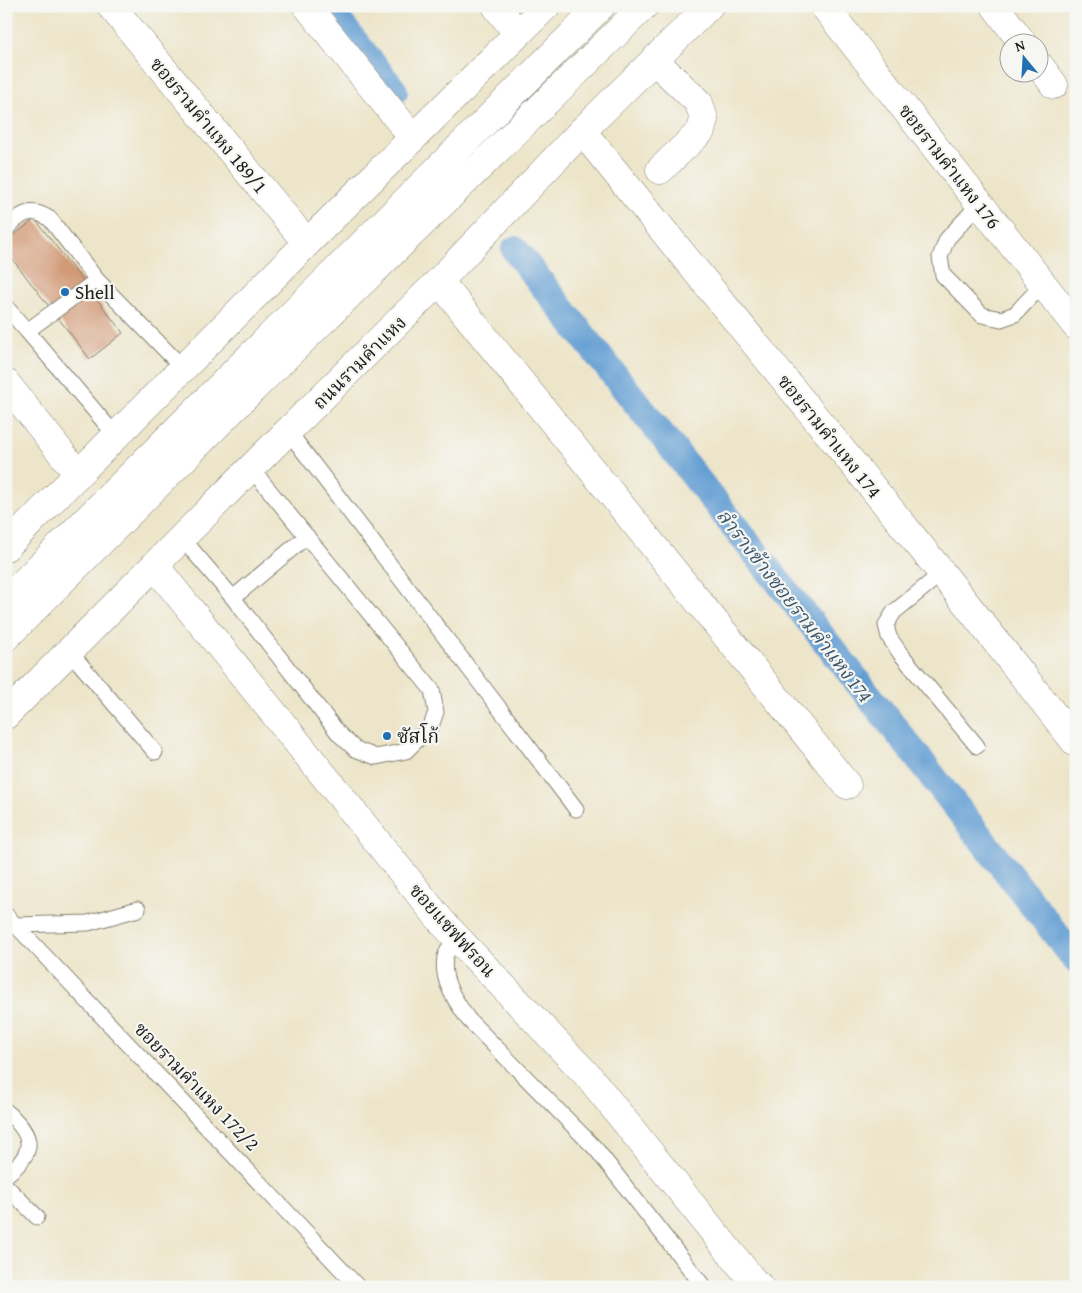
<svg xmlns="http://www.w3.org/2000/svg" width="1082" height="1293" font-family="'Gentium Book Plus','Noto Serif Thai',serif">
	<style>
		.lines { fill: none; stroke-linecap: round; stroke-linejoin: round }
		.canal { stroke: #649ed3; stroke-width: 28 }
		.building { fill: #d29a77 }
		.lane-casing { stroke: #848072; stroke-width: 17 }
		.street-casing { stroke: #848072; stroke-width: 29 }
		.primary-casing { stroke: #848072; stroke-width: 29 }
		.path { stroke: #848072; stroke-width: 3; stroke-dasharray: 4 4; stroke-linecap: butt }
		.lane { stroke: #fff; stroke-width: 15 }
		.street { stroke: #fff; stroke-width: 28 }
		.primary { stroke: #fff; stroke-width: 28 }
		.poi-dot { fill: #1f6fb2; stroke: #f6f6f2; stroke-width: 2 }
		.labels { text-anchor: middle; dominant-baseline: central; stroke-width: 4.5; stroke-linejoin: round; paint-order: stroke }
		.street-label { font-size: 19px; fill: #1c1c1c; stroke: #f6f6f2 }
		.poi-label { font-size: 19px; fill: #1c1c1c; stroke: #f6f6f2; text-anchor: start }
		.water-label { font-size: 20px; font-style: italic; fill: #3c566e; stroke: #f6f6f2 }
	</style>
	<rect width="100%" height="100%" fill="#f6f6f2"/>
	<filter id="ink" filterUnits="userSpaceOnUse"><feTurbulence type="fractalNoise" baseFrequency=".02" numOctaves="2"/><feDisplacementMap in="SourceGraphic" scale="10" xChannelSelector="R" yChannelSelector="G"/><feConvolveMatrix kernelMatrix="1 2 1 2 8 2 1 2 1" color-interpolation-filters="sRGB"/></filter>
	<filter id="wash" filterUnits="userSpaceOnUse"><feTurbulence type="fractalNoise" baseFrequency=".0096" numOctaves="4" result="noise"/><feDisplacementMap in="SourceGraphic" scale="20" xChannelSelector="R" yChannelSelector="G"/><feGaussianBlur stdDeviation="1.12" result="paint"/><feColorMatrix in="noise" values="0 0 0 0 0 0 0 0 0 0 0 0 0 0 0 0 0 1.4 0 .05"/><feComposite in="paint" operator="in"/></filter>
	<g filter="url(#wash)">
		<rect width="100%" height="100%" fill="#ede5c9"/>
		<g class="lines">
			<path class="canal" d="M326,6L394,91
				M515,250L915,754L1076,960"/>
		</g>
		<g id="blocks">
			<path class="building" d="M35,219L123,333L90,359L6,251V241Z"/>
		</g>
	</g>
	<g filter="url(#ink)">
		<use href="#blocks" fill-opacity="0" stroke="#848072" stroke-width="1"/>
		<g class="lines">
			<g class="lane-casing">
				<path id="lane" d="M979,204L947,239L940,257L943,275L982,315L1001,319L1015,314L1043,284
					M6,229C21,214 30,206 50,219L97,280
					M6,307L27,331
					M288,431L576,809
					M116,436L27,331L97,280L183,368
					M182,538L233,598L339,734L355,749L376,757L406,751L431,726L436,712L432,690L251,468
					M942,573L894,612L886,625L889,637L900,653L977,746
					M233,598L307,536
					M70,652L155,752
					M6,915L358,1287
					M16,925L88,923L138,909
					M457,936C453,942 447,950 445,957C441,981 455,1000 468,1019L596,1149L704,1287
					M6,1111C33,1135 38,1151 6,1175
					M6,1186L37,1217"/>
			</g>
			<g class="street-casing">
				<path id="street" d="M111,6L307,243
					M307,6L413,138
					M496,6L518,34
					M824,6L1076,326
					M995,6L1022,42
					M654,60L699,103L704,119L701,131L660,170
					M1040,66L1054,85
					M582,131L942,573L1076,743
					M439,281L847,785
					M6,383L78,474
					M155,566L442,922L590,1078L754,1282L760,1287"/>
			</g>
			<g class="primary-casing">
				<path id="primary" d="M6,547L307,243L546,6
					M6,600L601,6
					M6,637L256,386L644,6
					M6,715L251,468L439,281L582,131L709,6"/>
			</g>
			<path class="path" d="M1071,104L1076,109"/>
			<use href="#lane" class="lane"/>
			<use href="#street" class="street"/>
			<use href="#primary" class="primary"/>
		</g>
	</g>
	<g class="poi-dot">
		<circle cx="65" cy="292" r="5"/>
		<circle cx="387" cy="736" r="5"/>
	</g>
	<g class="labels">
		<g class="street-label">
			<text transform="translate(209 125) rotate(50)">ซอยรามคำแหง 189/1</text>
			<text transform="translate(950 166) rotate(52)">ซอยรามคำแหง 176</text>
			<text transform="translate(359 362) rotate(-45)">ถนนรามคำแหง</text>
			<text transform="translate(830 436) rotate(51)">ซอยรามคำแหง 174</text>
			<text transform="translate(453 930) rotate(48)">ซอยแซฟฟรอน</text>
			<text transform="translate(197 1086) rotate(46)">ซอยรามคำแหง 172/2</text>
		</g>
		<g class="poi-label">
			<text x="75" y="292">Shell</text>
			<text x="397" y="736">ซัสโก้</text>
		</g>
		<g class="water-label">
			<text transform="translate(795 605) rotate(52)">ลำรางข้างซอยรามคำแหง 174</text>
		</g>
	</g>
	<rect width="1082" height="1293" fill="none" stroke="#f6f6f2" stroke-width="25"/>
	<g transform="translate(1024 58) rotate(342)"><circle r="24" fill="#f6f6f2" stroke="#9f9f9c"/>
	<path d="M0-4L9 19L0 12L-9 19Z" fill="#1f6fb2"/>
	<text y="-8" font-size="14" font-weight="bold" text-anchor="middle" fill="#1c1c1c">N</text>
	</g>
</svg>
